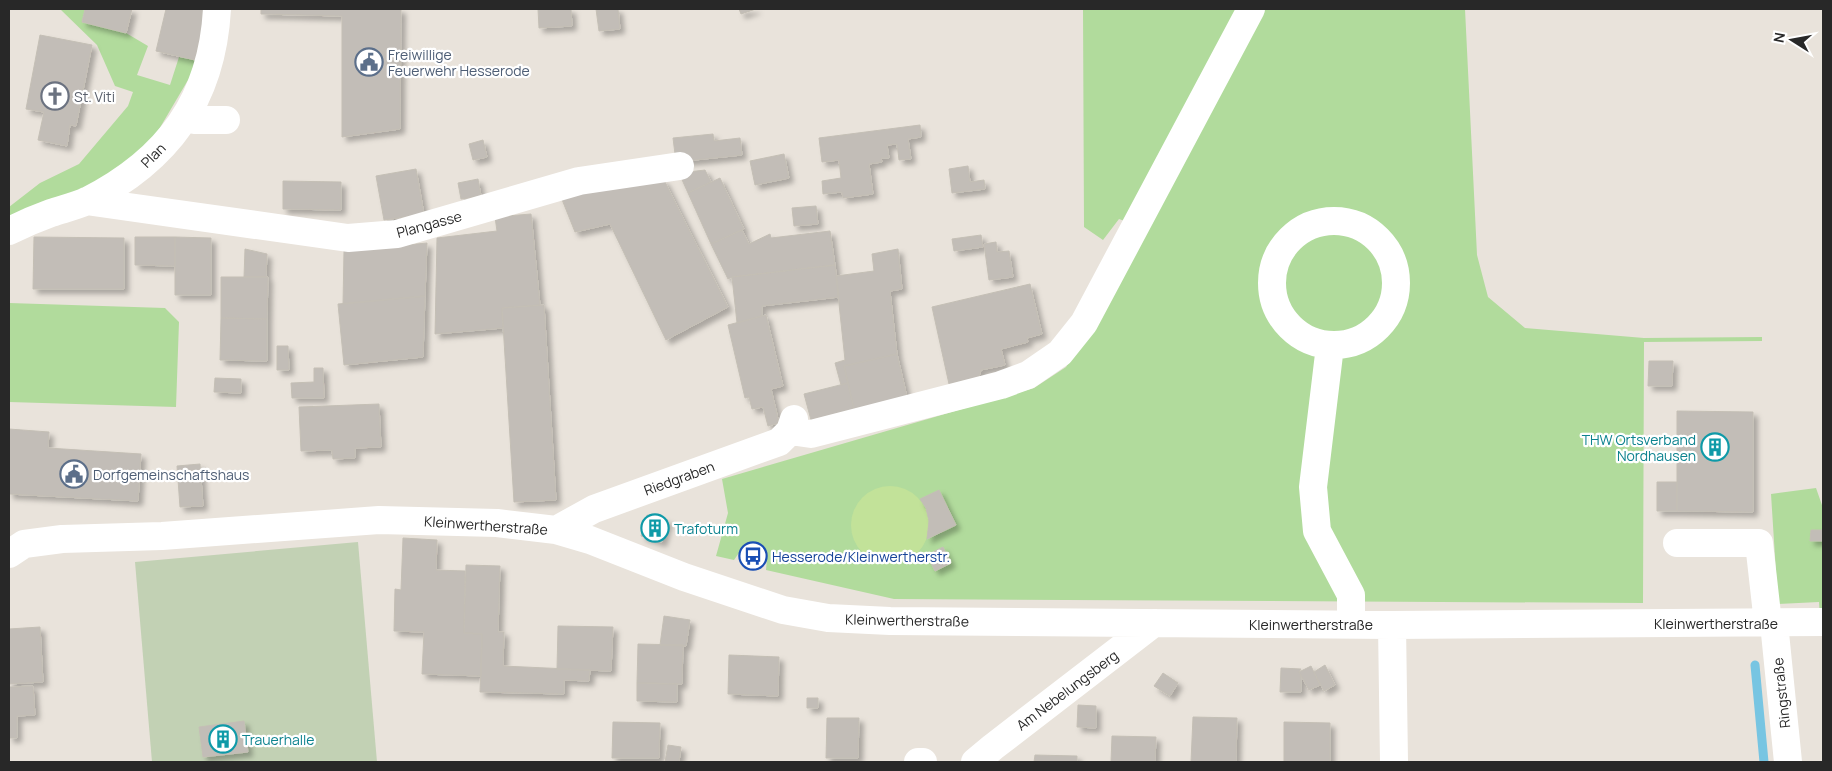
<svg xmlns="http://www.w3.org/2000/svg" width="1832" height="771" font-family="Manrope,sans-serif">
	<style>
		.green { fill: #b1db9c }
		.cemetery { fill: #c2d1b4 }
		.pitch { fill: #c2e299 }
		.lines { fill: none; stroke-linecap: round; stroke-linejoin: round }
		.stream { stroke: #77c5e2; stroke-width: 9 }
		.building { fill: #c2bdb7; stroke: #c4bfb5; filter: url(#shadow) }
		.minor { stroke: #fff; stroke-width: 28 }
		.labels { text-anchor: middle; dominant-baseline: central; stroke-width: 4.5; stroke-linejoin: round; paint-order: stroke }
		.service-label { font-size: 14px; fill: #4e5e75; stroke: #fff; text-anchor: start }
		.worship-label { font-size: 14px; fill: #5b616d; stroke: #fff; text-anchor: start }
		.street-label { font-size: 14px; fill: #282828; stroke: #fff }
		.culture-label { font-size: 14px; fill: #0d838f; stroke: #fff; text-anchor: start }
		.transit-label { font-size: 14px; fill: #164399; stroke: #fff; text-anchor: start }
	</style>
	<defs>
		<filter id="shadow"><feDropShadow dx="4.5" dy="4.5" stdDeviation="2.5" flood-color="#0004"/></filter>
	</defs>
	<rect width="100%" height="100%" fill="#e9e3db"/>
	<path class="green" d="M60,9H85L82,22L126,33L148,46L137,75L170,85L179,57L195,60L198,63L148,148L92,185L9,217V207L40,183L79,164L128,106L133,92L115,86L97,45Z
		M1083,9H1465L1477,255L1488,297L1525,328L1644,338L1762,337V341L1644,342L1643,603L894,599L766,570L767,559L761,550L743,547L734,560L716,556L728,513L722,479L1034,388L1066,367L1109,301L1147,229L1119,219L1103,240L1084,227Z
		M9,303L165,308L179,322L176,407L9,402Z
		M1816,488L1823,508V635H1821L1819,602L1778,604L1771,494Z"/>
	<path class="cemetery" d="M358,542L377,762H152L135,562Z"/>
	<path class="pitch" d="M851 525a39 39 0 1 1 78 0a39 39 0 1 1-78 0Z"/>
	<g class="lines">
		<path class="stream" d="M1755,665L1764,762"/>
	</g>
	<path class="building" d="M85,9H132L126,33L82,22Z
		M166,9H207L195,60L156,51Z
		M261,9H401L400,129L342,137V16L261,14Z
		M538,9H571L572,26L539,28Z
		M596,9H618L620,29L599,31Z
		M739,9H756L741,14Z
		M40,35L92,45L76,126L70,125L67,146L38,140L44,112L26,109Z
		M920,125L921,137L908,139L911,159L899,160L897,144L887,145L889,158H881L882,162L869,164L873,194L843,198L842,192L823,194L822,181L841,178L839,160L822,162L819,138Z
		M713,134L714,141L740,138L742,155L676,162L673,138Z
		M483,140L487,157L473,160L469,144Z
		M784,154L789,178L755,185L750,161Z
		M968,166L970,182L984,180L985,189L952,193L949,169Z
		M416,169L424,214L384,220L376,176Z
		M705,170L711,182L688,193L679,173Z
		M720,178L744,229L711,244L688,193Z
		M478,179L481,196L461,199L458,183Z
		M664,180L728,307L666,340L610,224L575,232L559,192Z
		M283,181L341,182V210L283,209Z
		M816,206L818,224L794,226L792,208Z
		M531,214L540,305L502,308L503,328L435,334L437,238L497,231L495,217Z
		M742,230L749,244L770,234L771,238L830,231L835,265L732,277L728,279L711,244Z
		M981,235L983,247L954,251L952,239Z
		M34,237L124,238V289H33Z
		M135,237H175V266L135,265Z
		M175,237L211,238V295H175Z
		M996,242L997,252L1009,251L1013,277L989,280L984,244Z
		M427,243L425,296L343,304L344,251Z
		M245,249L267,254L266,277H244Z
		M898,249L902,289L890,291L897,354L844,366L848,383L841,385L835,363L845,360L836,276L874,271L872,254Z
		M835,265L839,297L762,306V316L737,323L732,277Z
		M221,277H268L267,319L221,318Z
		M1030,284L1042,334L1027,338L1028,342L1001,349L1005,365L981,370L979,377L949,384L932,307Z
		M425,296L423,357L344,365L338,304Z
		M544,305L556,500L514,502L502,308Z
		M766,315L783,386L771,389L779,423L768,426L763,407L752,409L749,397L745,398L728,325Z
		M221,318L267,319V361L220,360Z
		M277,346H288L289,370H277Z
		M897,354L907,397L854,409L844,366Z
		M1649,361H1673L1672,386H1648Z
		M314,368H323L324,398H292L291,383L314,382Z
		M215,378L241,379V393L214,392Z
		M848,383L854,409L811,420L804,394Z
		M379,404L381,447L355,448V458L333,459L332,450L301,451L299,407Z
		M1677,411L1753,412V512L1677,511Z
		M9,429L49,432L48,448L141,454L138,501L9,494Z
		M200,464L203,506L180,507L177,466Z
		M1657,482H1677V511H1657Z
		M939,490L956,525L927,539L929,521L926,508L920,499Z
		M647,515L668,520L662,542L641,536Z
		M1811,530H1823V541H1810Z
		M403,538L437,540L436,570L465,571L464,633L482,634L481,676L422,674L424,632L394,631L395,589L401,590Z
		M943,547L951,563L935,571L927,555Z
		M466,565L500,566L498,632H504L503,666L590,670L589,681L564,680V694L480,692L482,634L464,633Z
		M664,616L690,620L686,646L660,645Z
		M558,626L613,627L611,671L557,669Z
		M40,627L43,682L9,684V629Z
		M638,644L683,645L682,684L637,683Z
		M729,655L779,657L778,696L728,694Z
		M1325,665L1335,685L1324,691L1314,672Z
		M1311,666L1320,685L1309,690L1299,672Z
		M1281,668L1301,669L1299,672L1301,675V692H1280Z
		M1163,673L1178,683L1170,696L1154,686Z
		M637,683L677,684V702L637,701Z
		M33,686L35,715L17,716V738H9V687Z
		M807,698H818V708H807Z
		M1078,705L1096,706V728L1077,727Z
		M1193,717L1237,718L1236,762H1191Z
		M827,718H859L858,758H826Z
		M244,721L248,752L203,757L199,727Z
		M613,722L660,723L659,758H612Z
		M1284,722L1330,723V762H1284Z
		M1112,736L1156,737L1155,762H1111Z
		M668,745L681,747L679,762H665Z
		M1035,755L1077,756V762H1034Z"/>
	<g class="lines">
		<path class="minor" d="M186,116L194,120H226
			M86,201L348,238L397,234L579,181L680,166
			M1272 283a62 62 0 1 1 124 0a62 62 0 1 1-124 0Z
			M9,231C23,224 37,218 51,213C63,209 76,206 87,201C168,160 212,100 217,9
			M1330,346L1313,487L1317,531L1351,595V624
			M790,431L811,434L1001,385L1028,375L1060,353L1084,323L1251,9
			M556,530L594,509L779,442L790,431L794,419
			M1677,543H1759L1768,623
			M9,554L24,544L62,539L162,536L379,520L497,523L556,530L590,540L684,577L783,610L828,618L890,621L1392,625L1823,622
			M1774,623L1788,762
			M1392,625L1394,762
			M918,762H923
			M975,762L993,747L1154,623"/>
	</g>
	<defs>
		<g id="civic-ring" transform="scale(1.4375)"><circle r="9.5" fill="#fff" stroke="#5c6f8a" stroke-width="1.5"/><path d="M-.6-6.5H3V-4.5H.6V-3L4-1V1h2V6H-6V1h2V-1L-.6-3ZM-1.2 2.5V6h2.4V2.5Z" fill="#5c6f8a"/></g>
		<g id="church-ring" transform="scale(1.4375)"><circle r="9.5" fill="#fff" stroke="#6b7280" stroke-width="1.5"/><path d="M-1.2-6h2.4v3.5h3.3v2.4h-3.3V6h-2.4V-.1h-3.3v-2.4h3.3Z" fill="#6b7280"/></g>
		<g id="building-ring" transform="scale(1.4375)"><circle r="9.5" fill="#fff" stroke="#0f9aa8" stroke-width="1.5"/><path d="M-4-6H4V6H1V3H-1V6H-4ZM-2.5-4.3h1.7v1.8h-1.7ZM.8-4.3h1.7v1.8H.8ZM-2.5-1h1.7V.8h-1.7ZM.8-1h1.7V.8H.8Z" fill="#0f9aa8"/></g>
		<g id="bus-ring" transform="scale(1.4375)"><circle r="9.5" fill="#fff" stroke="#1a4fb4" stroke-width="1.5"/><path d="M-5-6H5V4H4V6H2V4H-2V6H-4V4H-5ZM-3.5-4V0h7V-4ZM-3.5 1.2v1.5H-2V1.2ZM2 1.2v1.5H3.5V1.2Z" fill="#1a4fb4"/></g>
	</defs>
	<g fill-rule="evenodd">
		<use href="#civic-ring" x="369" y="62"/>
		<use href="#church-ring" x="55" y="96"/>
		<use href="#building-ring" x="1715" y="447"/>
		<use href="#civic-ring" x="74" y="474"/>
		<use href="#building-ring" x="655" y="528"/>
		<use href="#bus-ring" x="753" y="556"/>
		<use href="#building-ring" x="223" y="739"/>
	</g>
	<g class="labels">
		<g class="service-label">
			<text x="388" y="54">Freiwillige<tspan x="388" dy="16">Feuerwehr Hesserode</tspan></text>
			<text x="93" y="474">Dorfgemeinschaftshaus</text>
		</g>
		<g class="worship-label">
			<text x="74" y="96">St. Viti</text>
		</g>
		<g class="street-label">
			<text transform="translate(153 155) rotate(-45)">Plan</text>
			<text transform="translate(429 224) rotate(-15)">Plangasse</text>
			<text transform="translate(679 478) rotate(-20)">Riedgraben</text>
			<text transform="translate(486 525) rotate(4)">Kleinwertherstraße</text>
			<text transform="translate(907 620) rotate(1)">Kleinwertherstraße</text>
			<text x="1716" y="623">Kleinwertherstraße</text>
			<text x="1311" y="624">Kleinwertherstraße</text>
			<text transform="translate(1067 690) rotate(-37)">Am Nebelungsberg</text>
			<text transform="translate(1781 693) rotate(-96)">Ringstraße</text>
		</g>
		<g class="culture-label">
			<text x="1696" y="439" text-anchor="end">THW Ortsverband<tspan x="1696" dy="16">Nordhausen</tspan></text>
			<text x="674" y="528">Trafoturm</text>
			<text x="242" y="739">Trauerhalle</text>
		</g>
		<g class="transit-label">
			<text x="772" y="556">Hesserode/Kleinwertherstr.</text>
		</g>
	</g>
	<rect width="1832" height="771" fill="none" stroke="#282828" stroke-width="20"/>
	<g transform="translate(1792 40) rotate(281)" stroke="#ffffff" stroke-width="4" paint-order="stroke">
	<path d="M0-4L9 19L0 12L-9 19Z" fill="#282828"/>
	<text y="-8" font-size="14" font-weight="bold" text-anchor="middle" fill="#282828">N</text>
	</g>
</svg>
